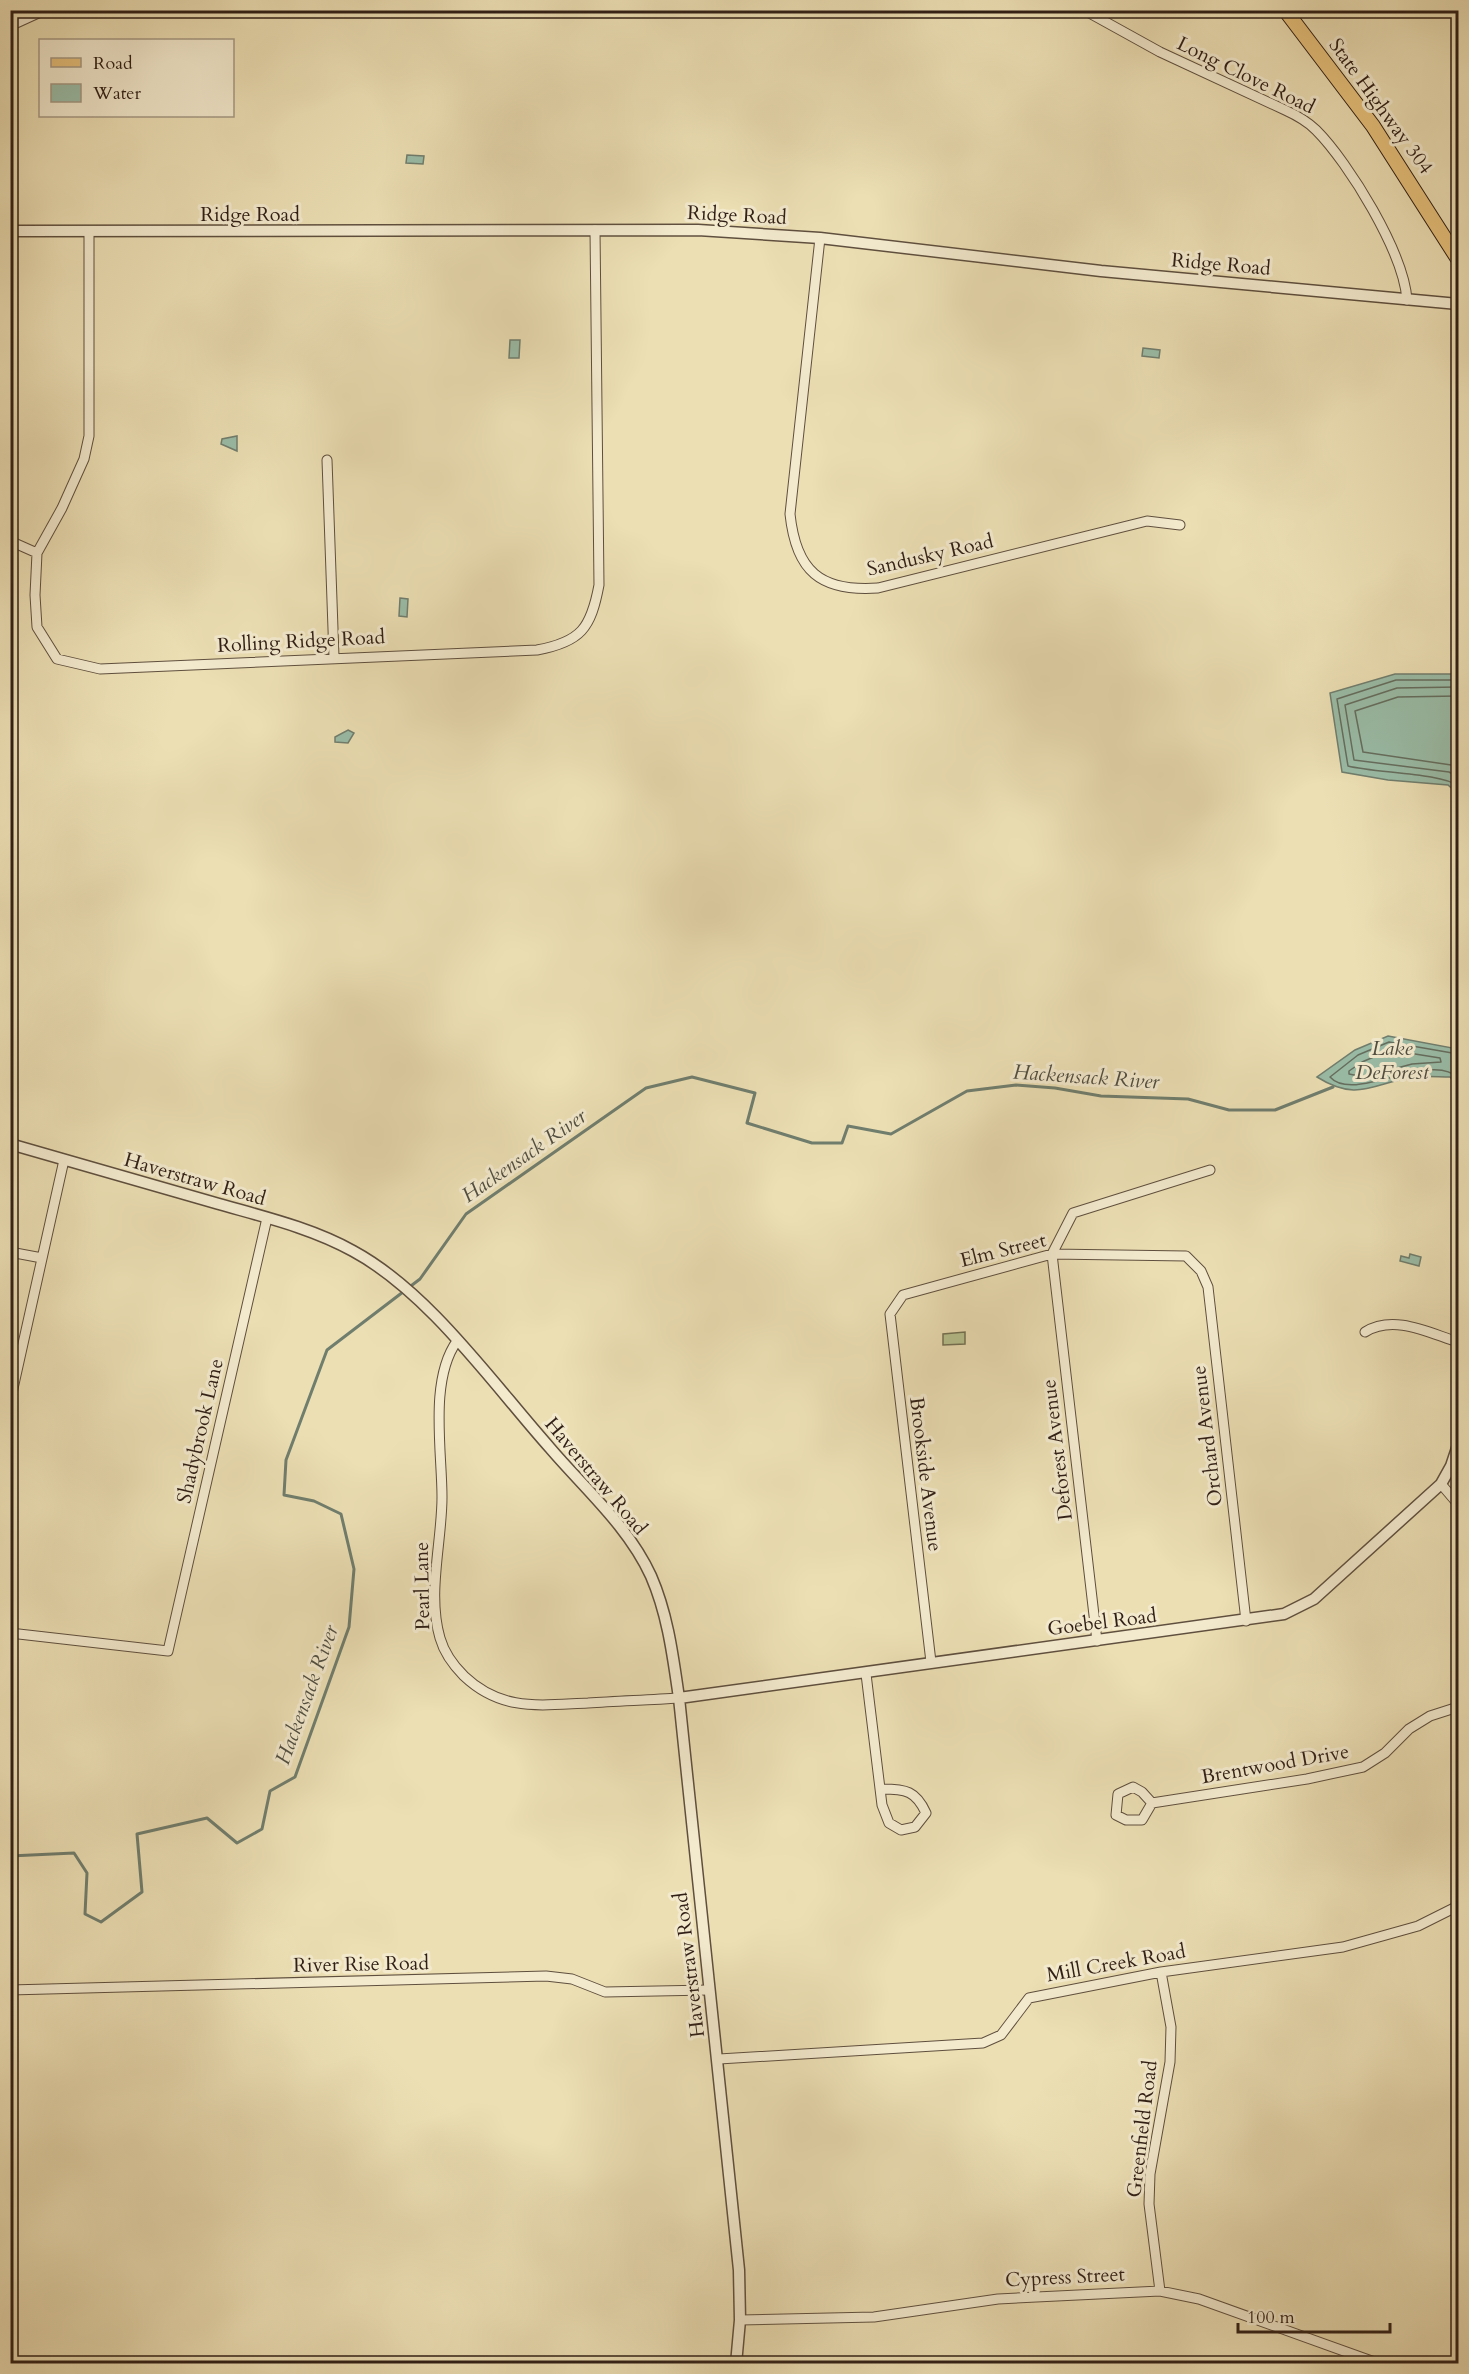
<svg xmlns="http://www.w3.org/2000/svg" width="1469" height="2374" font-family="Cardo,serif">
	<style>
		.green { fill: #b6c28f; stroke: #737052; stroke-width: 1.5 }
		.water { fill: #9abda8; stroke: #707e6e; stroke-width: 1.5 }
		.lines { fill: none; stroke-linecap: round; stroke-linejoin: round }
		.shore { stroke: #656e5f; stroke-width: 1.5 }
		.stream { stroke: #707e6e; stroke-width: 3 }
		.minor-casing { stroke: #5f4f3e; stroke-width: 11 }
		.tertiary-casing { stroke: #5f4f3e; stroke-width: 13 }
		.primary-casing { stroke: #301f16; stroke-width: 16 }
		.minor { stroke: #f3eace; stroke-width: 9 }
		.tertiary { stroke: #f3eace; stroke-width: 10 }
		.primary { stroke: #e6c07a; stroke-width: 14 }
		.labels { text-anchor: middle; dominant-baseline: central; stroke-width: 6; stroke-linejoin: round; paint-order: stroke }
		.street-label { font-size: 20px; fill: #301f16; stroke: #f3eace }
		.water-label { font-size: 21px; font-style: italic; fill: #504e42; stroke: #f3eace }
	</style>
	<rect width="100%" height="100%" fill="#ecdfb4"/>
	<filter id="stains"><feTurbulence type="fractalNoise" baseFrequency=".00333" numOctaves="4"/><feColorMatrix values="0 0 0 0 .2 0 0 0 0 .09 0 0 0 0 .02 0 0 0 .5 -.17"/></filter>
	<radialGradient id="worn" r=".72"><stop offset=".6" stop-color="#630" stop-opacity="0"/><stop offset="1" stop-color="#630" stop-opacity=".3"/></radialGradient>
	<path class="green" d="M965,1332V1344L943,1345V1334Z"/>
	<path class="water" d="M407,155L424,156L423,164L406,163Z
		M510,340H520L519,358H509Z
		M1143,348L1160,350L1159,358L1142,356Z
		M237,436V451L221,444L222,439Z
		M400,598L408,599L407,617L399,616Z
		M1395,674H1458V794L1448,785L1388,780L1342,772L1330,693Z
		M348,730L354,733L348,743L335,742V737Z
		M1388,1036L1458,1049V1086L1450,1077C1439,1077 1427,1076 1416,1077C1375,1081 1360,1104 1317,1077L1355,1050Z
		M1410,1254L1421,1257L1419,1266L1400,1261L1401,1256L1409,1258Z"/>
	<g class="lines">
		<path class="shore" d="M1458,680H1396L1337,699L1348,766C1374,773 1442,773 1458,786
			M1458,687L1397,688L1345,705L1354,760L1449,772L1458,777
			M1458,696L1398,697L1355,711L1363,752L1458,766
			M1390,1050L1440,1058L1441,1062L1412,1064L1364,1077L1349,1074V1071L1362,1062Z
			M1458,1054L1389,1042L1358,1055L1330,1077C1354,1104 1432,1050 1458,1078"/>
		<path class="stream" d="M10,1856L74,1853L87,1873L85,1914L101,1922L142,1892L137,1834L207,1818L237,1843L262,1829L270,1791L295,1777L349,1627L354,1569L341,1514L314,1501L284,1495L286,1460L327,1350L420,1279L466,1214L646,1088L692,1077L755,1093L747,1123L812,1143H842L848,1126L891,1134L967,1091L1016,1085L1055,1088L1101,1096L1188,1099L1229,1110H1275L1333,1087"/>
		<g class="minor-casing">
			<path id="minor" d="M1084,10L1160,52L1285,110C1296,115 1307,121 1316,130C1349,163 1404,253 1407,300
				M10,26L45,10
				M89,232V436L84,459L62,508L37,553L35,595L37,627L57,659L100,669L537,650C581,642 591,628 599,585L595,230
				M820,238L790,514C796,571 820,592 878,588L1147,521L1180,525
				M327,460L334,657
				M10,541L37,553
				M10,1252L42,1258
				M1365,1332C1394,1314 1429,1333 1458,1342
				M457,1341C429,1380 442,1451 442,1497C442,1542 427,1594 440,1638C444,1652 454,1666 464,1676C502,1712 540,1705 588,1703C618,1701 649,1700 679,1698
				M10,1402L64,1160
				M1441,1484L1458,1504
				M10,1633L168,1651L267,1218
				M1097,1641L1052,1254L1073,1213L1210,1170
				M931,1662L890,1314L903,1295L1052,1254L1186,1256L1201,1271L1208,1287L1246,1621
				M866,1674L882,1805L889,1823L901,1830L915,1827L926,1813C916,1791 906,1789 882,1789
				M1133,1787L1142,1792L1152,1803L1142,1820H1126L1116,1815L1118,1794Z
				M1152,1803L1307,1779L1363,1767L1385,1753L1409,1729L1430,1716L1458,1707
				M10,1990L546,1976L572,1979L605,1992L709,1990
				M719,2059L983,2043L1001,2035L1029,1998L1161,1972L1343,1947L1418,1926L1458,1906
				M1160,2291L1149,2204L1150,2174L1170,2062L1171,2027L1161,1972
				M740,2320L874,2317L998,2299L1160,2291L1199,2299L1380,2364"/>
		</g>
		<g class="tertiary-casing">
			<path id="tertiary" d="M10,231L698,230L820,238L1101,271L1458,304
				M10,1144C78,1164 145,1183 212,1202C260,1216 310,1227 353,1251C429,1292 493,1384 550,1448C585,1489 628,1526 651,1576C668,1615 673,1657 679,1698L739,2270L740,2320L736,2364
				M679,1698L1284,1614L1314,1599L1441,1484L1451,1466L1458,1445"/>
		</g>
		<g class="primary-casing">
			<path id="primary" d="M1285,10L1373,126L1458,259"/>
		</g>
		<use href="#minor" class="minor"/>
		<use href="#tertiary" class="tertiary"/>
		<use href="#primary" class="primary"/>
	</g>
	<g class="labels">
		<g class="street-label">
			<text transform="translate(1246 75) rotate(26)">Long Clove Road</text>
			<text transform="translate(1381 106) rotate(54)">State Highway 304</text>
			<text x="250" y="214">Ridge Road</text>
			<text transform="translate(737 215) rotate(3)">Ridge Road</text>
			<text transform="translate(1221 264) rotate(5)">Ridge Road</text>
			<text transform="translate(930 555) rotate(-13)">Sandusky Road</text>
			<text transform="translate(301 641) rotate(-3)">Rolling Ridge Road</text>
			<text transform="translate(195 1179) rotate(16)">Haverstraw Road</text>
			<text transform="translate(1003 1250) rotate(-14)">Elm Street</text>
			<text transform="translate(200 1431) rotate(-77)">Shadybrook Lane</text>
			<text transform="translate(1207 1436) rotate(-97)">Orchard Avenue</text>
			<text transform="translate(1057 1450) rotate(-97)">Deforest Avenue</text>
			<text transform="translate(926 1474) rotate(83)">Brookside Avenue</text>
			<text transform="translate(596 1476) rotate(50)">Haverstraw Road</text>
			<text transform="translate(422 1586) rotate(-91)">Pearl Lane</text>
			<text transform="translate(1102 1622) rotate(-7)">Goebel Road</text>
			<text transform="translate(1275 1764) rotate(-10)">Brentwood Drive</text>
			<text transform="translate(1116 1963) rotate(-10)">Mill Creek Road</text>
			<text transform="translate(361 1964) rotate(-1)">River Rise Road</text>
			<text transform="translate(689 1965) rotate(-97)">Haverstraw Road</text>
			<text transform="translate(1142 2129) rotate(-83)">Greenfield Road</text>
			<text transform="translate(1065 2277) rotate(-3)">Cypress Street</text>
		</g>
		<g class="water-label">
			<text x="1392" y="1048">Lake<tspan x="1392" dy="24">DeForest</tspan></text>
			<text transform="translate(1086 1077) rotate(4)">Hackensack River</text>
			<text transform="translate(524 1156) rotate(-35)">Hackensack River</text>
			<text transform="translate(307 1695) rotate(-70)">Hackensack River</text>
		</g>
	</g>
	<rect width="1469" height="2374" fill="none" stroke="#ecdfb4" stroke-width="36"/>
	<rect x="12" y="12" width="1445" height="2350" fill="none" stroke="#301f16" stroke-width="3"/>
	<rect x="18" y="18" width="1433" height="2338" fill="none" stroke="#301f16" stroke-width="1.5"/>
	<rect x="39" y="39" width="195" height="78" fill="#f3eace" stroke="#a59984" stroke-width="1.5"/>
	<rect x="51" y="58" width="30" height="9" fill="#e6c07a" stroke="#a59984" stroke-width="1.5"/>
	<text x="93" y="69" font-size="18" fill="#301f16">Road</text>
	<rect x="51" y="84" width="30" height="18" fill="#9abda8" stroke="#a59984" stroke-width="1.5"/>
	<text x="93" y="99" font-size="18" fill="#301f16">Water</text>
	<path d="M1238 2323v9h152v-9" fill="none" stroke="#301f16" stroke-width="3"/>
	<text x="1247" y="2323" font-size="18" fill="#301f16" stroke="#f3eace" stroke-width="4.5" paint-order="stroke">100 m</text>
	<rect width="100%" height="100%" filter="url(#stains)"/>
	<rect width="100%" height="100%" fill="url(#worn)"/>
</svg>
